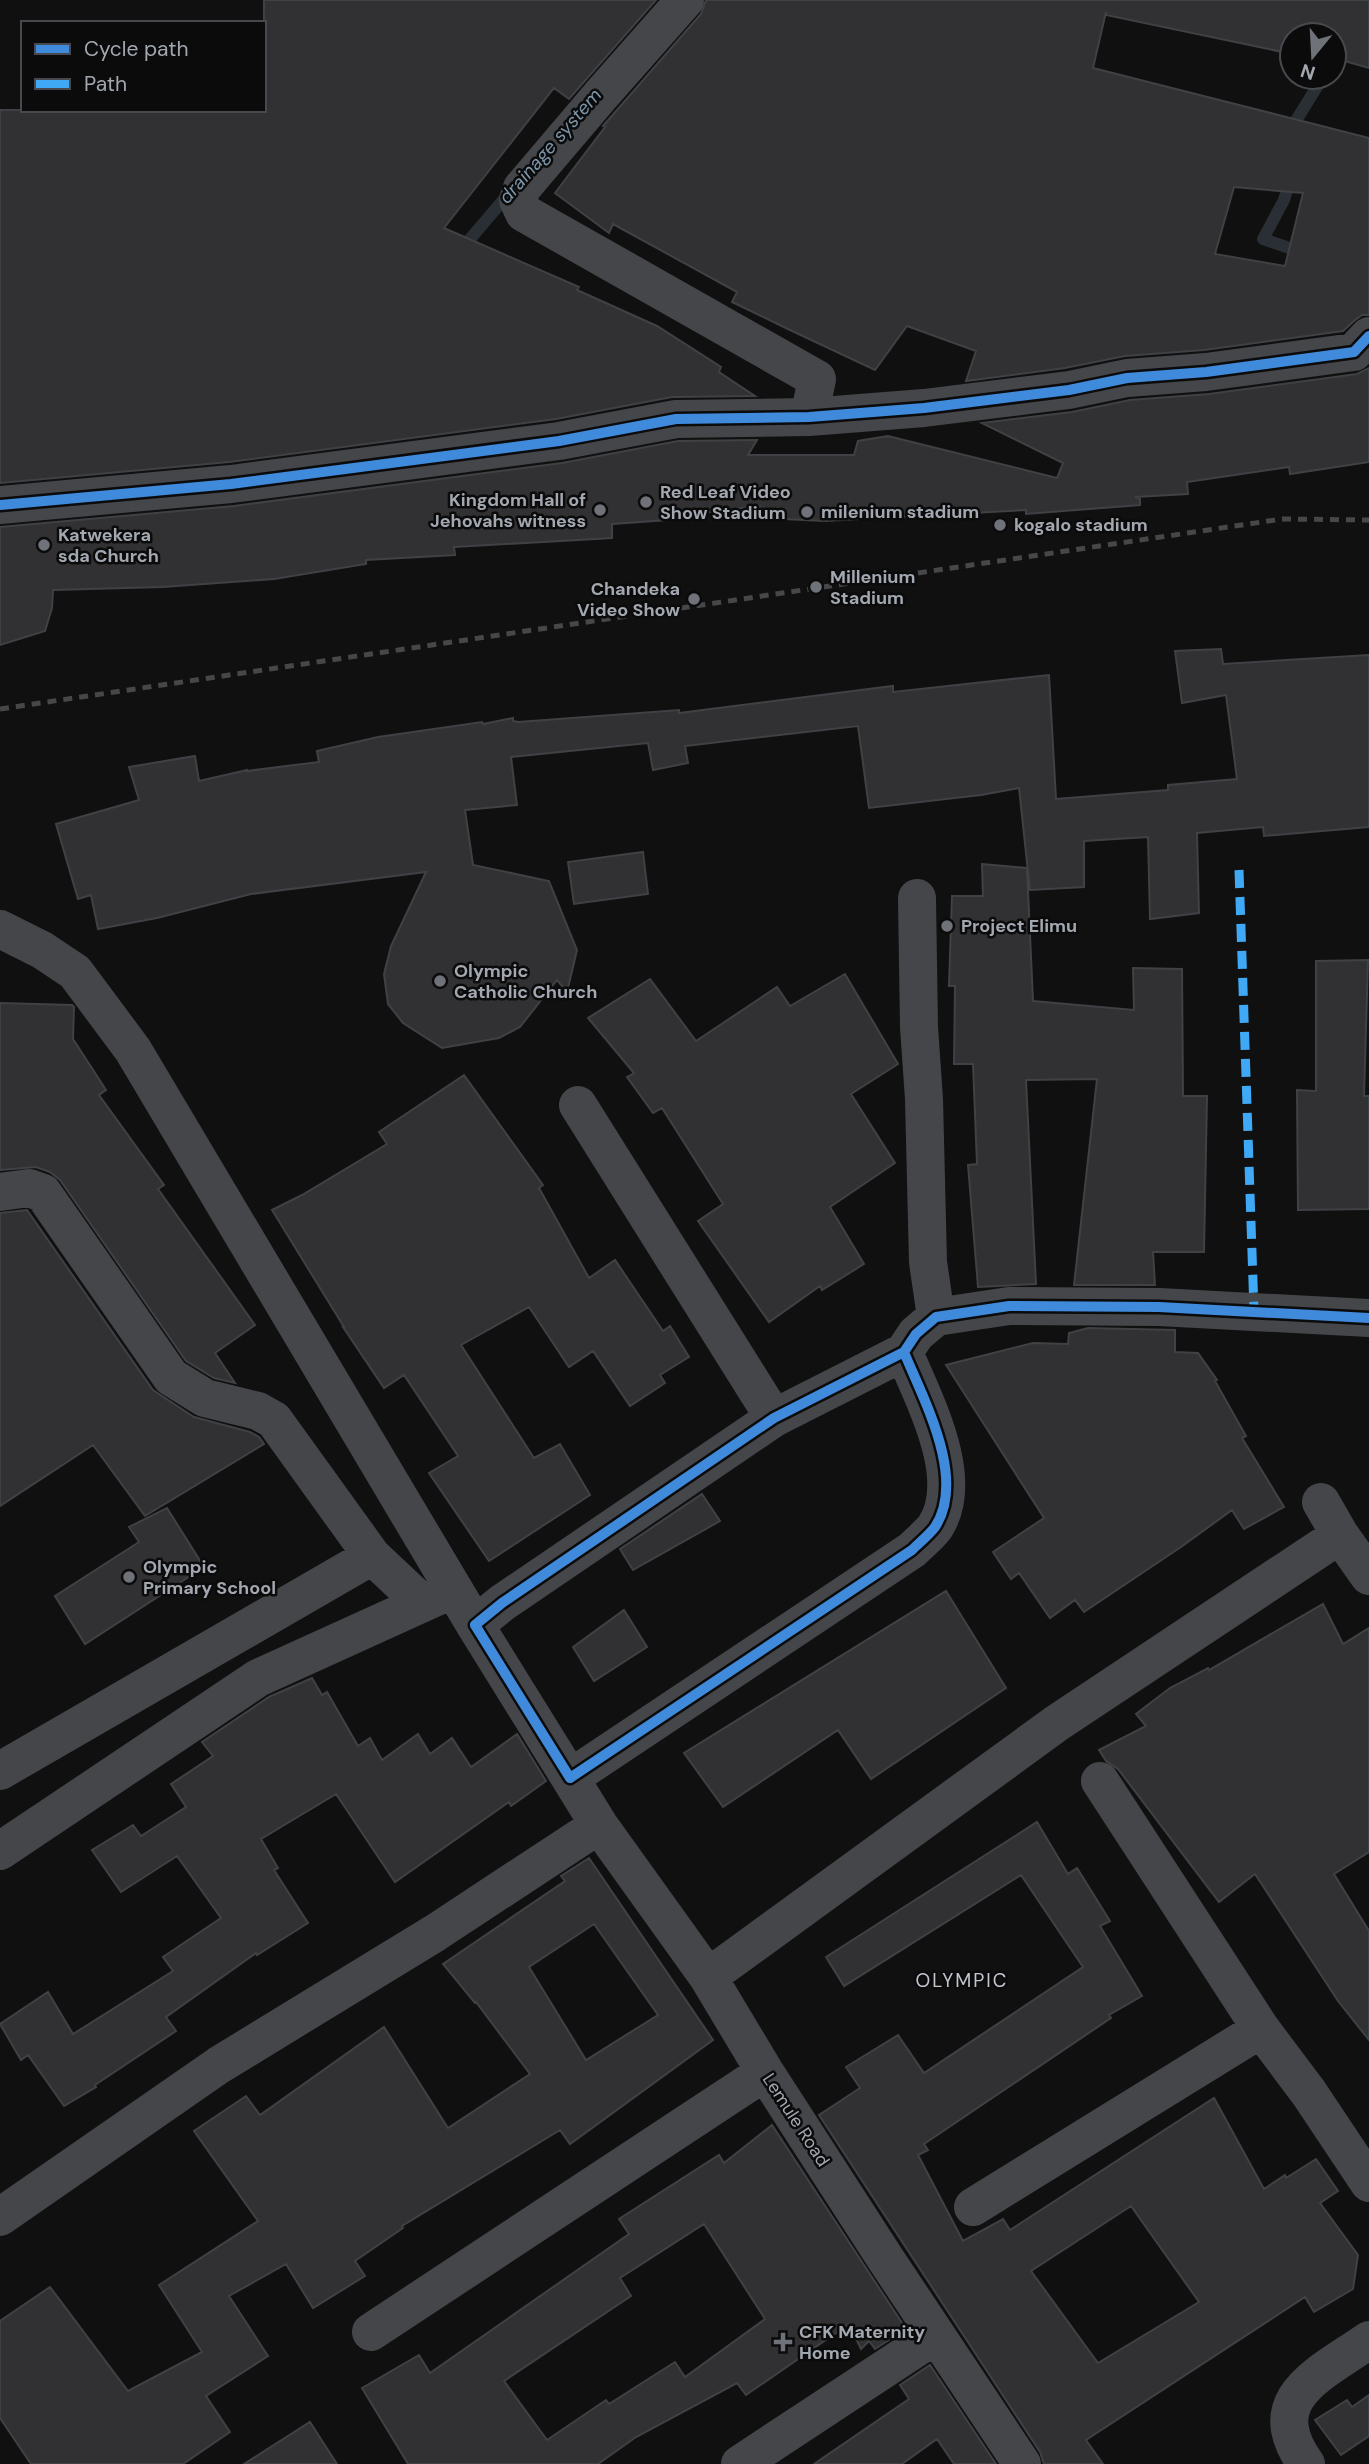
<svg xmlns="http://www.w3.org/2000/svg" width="1369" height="2464" font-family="'DM Sans',sans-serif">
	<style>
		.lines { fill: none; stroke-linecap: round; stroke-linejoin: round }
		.stream { stroke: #292f34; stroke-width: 12 }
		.building { fill: #313133; stroke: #404144; stroke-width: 2; fill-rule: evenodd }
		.minor { stroke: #444649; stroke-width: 38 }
		.rail { stroke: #464749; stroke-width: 5; stroke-dasharray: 9 7; stroke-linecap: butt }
		.quiet { stroke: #3fa9f5; stroke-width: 9; stroke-dasharray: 18 9; stroke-linecap: butt }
		.cycleway-casing { stroke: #0b0b0c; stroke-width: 15 }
		.cycleway { stroke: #408adc; stroke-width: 10 }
		.poi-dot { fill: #6f7278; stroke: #0b0b0c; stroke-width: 2.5 }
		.labels { text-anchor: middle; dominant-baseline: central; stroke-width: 5; stroke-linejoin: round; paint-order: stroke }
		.poi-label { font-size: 18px; font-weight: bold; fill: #a2a7b0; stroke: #0b0b0c; text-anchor: start }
		.street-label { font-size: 18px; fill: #a2a7b0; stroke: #0b0b0c }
		.water-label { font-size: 19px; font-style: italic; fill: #7c95a8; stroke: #0b0b0c }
		.neighbourhood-label { font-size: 19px; letter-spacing: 2px; fill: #c3c6cd; stroke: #0b0b0c }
	</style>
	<rect width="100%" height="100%" fill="#101011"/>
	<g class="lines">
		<path class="stream" d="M1300,130L1292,127L1323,77
			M1291,177L1284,200L1263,239L1304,253
			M459,252L511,191"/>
	</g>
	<path class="building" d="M264,0H656L569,99L554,88L444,228L579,287L577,290L657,326L721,367L719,372L755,396L672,397L556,419L229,462L0,483V110H264Z
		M706,0H1369V68L1334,58V35H1292V54L1106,15V12L1093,68L1369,138V315H1362L1354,321L1343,331L1204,350L1125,356L1065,368L966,381L976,351L907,326L875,370L790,330L732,302L737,292L613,224L609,233L555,193L605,127L603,126L701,14ZM1234,187L1303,193L1285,266L1215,254Z
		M1369,368V462L1290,474L1289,467L1187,482L1188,494L1135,497L1140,499V505L1026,514V510L825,521L760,518V506L668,517V520L612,524V538L454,547L455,555L366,560V564L274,579L163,587L53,590L52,608L45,631L0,645V527L234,506L562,463L678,441L757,440L748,455H854L858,441L888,436L1057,478L1063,463L982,423L1072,412L1130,400L1209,394L1357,374Z
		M1221,649L1223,664L1369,655V827L1264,836L1263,827L1197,833L1199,913L1150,919L1148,837L1084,841V887L1030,890L1019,788L981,795L869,808L858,726L685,746L688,763L653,770L648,743L511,757L517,805L465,810L473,865L549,881L577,950L567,992L557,980L520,1027L499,1038L442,1048L403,1023L388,1004L384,974L391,946L426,872L251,894L157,918L98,929L91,895L78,899L56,824L139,800L129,767L195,756L199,781L247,770V771L319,762L317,751L378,737L482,722L483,724L513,718V721L518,722L679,710V713L893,686V692L1049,675L1056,799L1168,790V785L1237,779L1226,695L1182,703L1175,651Z
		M643,852L648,894L574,904L568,862Z
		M982,864L1027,868L1033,1001L1134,1010L1133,968L1182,969L1183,1096H1207L1204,1252H1153L1155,1285H1074L1097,1079L1026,1080L1036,1284L978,1287L968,1165L977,1164L973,1064H954L955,986H949L952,896H983Z
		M1368,960L1364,1096H1369V1209L1298,1210L1297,1090L1316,1091V961Z
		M845,974L898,1064L851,1094L895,1163L830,1207L864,1264L822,1290L820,1286L769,1322L698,1221L723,1204L662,1108L653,1113L627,1077L634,1073L588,1018L650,979L696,1041L777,987L790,1006Z
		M0,1003L72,1005L74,1007L73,1039L106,1090L99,1095L164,1185L158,1189L255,1325L215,1353L235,1383L214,1378L186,1361L60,1180L50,1172L36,1167L0,1170Z
		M464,1075L543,1185L539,1188L589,1278L615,1260L663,1331L670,1326L689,1357L660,1375L665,1383L630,1406L593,1351L569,1367L529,1307L461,1345L534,1458L560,1444L590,1495L489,1561L429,1473L458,1456L404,1375L384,1388L343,1327H344L272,1210L302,1195L387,1144L379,1132Z
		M27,1210L153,1390L194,1417L250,1432L259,1437L264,1444L145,1516L93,1445L0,1506V1213Z
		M1088,1328L1175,1330V1352L1198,1353L1217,1380L1215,1381L1246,1436L1242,1438L1284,1507L1244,1529L1232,1510L1181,1547L1084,1612L1075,1600L1050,1618L1019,1573L1011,1579L993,1552L1044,1518L946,1365L1033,1343L1068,1344L1069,1333Z
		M702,1494L720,1521L633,1570L620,1549Z
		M167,1508L204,1567L85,1644L55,1596L139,1542L129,1527Z
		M946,1591L1006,1688L871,1779L838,1730L723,1807L684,1753Z
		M1323,1604L1343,1644L1369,1628V1852L1334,1874L1369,1931V2040L1338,2001L1255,1874L1219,1902L1118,1769L1106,1761L1099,1750L1146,1726L1136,1714L1170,1688L1208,1668L1209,1670Z
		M624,1610L647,1647L594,1681L573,1647Z
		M312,1678L322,1695L327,1692L358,1746L370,1738L382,1760L418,1734L430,1754L452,1738L471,1767L517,1734L546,1781L511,1806L509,1802L395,1882L336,1794L261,1839L278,1868L274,1870L308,1923L257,1955L256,1953L166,2017L176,2031L95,2085L96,2087L64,2106L28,2055L21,2060L0,2024L48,1992L73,2034L173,1971L163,1957L221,1918L177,1856L121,1892L92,1850L133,1825L141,1836L186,1807L171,1784L213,1756L202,1742L269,1697Z
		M1037,1822L1068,1874L1077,1868L1110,1921L1100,1926L1142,1996L1109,2015L1111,2018L924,2144L928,2150L918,2155L963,2241L1003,2219L1010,2230L1214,2098L1264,2189L1285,2175L1286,2178L1316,2159L1338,2191L1320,2203L1358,2255L1353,2289L1314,2312L1305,2297L1086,2440L1103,2464H1044L1040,2452L819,2115L860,2088L846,2067L898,2035L924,2073L1083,1967L1021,1875L844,1986L826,1957ZM1131,2206L1199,2302L1098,2363L1031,2271Z
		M589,1858L713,2040L570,2144L560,2130L402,2226L403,2228L355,2261L365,2276L313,2308L286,2264L229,2296L268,2356L206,2396L230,2432L183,2464H31L0,2418V2321L50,2287L128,2391L202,2352L159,2285L258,2221L194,2131L246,2096L260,2115L384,2027L448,2128L530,2074L476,2002L475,2003L443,1964L565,1881L561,1876ZM594,1924L658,2015L586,2060L529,1967Z
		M772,2125L906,2329L875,2349L869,2341L861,2349L849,2324L746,2395L737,2383L636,2437L598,2464H408L362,2388L419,2355L430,2373L629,2234L619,2219L719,2155L724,2163ZM704,2224L765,2319L685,2377L675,2362L609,2404L606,2400L547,2440L504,2381L631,2296L620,2278Z
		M930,2365L996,2464H954L937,2439L902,2464H814L909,2399L900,2385Z
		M1369,2395V2436L1341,2455L1315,2420L1347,2400L1352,2407Z
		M310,2422L337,2464H244Z"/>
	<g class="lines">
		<path class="minor" d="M685,0L601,95L522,188L518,200L524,213L817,379L809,417
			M0,505L231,484L559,441L676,419L809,417L924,408L1069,390L1127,378L1206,372L1354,352L1369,336
			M917,898L919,1027L924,1099L928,1262L936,1317
			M0,929L42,950L75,972L133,1050L475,1625
			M578,1105L774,1418
			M0,1192L29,1188L43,1193L171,1377L205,1398L258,1411L274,1420L372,1556L422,1603
			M904,1352C923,1399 967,1478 935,1527C929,1535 919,1543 912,1550L570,1778L475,1625L502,1603L774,1418L904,1352L916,1334L936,1317L1009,1306L1159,1307L1369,1318
			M1321,1502L1340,1535L1369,1576
			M0,1771L372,1556
			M570,1778L599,1825L708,1977L765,2072L885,2258L1022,2464
			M1100,1781L1261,2029L1309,2093L1369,2183
			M0,1851L258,1678L443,1594
			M708,1977L1057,1723L1340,1535
			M973,2207L1261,2029
			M0,2217L219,2065L435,1933L599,1825
			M371,2332L765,2072
			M740,2464L936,2335
			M1306,2464C1259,2398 1321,2374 1369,2340"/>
		<path class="rail" d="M0,709L1282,519L1369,520"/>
		<path class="quiet" d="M1239,870L1254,1311"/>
		<g class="cycleway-casing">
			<path id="cycleway" d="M0,505L231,484L559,441L676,419L809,417L924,408L1069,390L1127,378L1206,372L1354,352L1369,336
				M904,1352C923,1399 967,1478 935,1527C929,1535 919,1543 912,1550L570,1778L475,1625L502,1603L774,1418L904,1352L916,1334L936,1317L1009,1306L1159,1307L1369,1318"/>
		</g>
		<use href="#cycleway" class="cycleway"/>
	</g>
	<g class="poi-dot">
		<circle cx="646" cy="502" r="7"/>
		<circle cx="600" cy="510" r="7"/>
		<circle cx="807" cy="512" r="7"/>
		<circle cx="1000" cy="525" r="7"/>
		<circle cx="44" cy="545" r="7"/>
		<circle cx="816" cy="587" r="7"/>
		<circle cx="694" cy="599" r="7"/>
		<circle cx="947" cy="926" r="7"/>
		<circle cx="440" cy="981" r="7"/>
		<circle cx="129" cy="1577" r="7"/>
		<path d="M779.5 2331.5h7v7h7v7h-7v7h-7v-7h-7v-7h7z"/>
	</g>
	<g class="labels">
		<g class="poi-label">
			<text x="660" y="492">Red Leaf Video<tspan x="660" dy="21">Show Stadium</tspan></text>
			<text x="586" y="500" text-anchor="end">Kingdom Hall of<tspan x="586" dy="21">Jehovahs witness</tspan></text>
			<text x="821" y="512">milenium stadium</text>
			<text x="1014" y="525">kogalo stadium</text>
			<text x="58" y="535">Katwekera<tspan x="58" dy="21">sda Church</tspan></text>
			<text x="830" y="577">Millenium<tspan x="830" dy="21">Stadium</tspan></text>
			<text x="680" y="589" text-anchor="end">Chandeka<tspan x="680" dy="21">Video Show</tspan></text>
			<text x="961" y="926">Project Elimu</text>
			<text x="454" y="971">Olympic<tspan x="454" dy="21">Catholic Church</tspan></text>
			<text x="143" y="1567">Olympic<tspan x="143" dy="21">Primary School</tspan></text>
			<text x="799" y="2332">CFK Maternity<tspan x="799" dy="21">Home</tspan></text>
		</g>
		<g class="street-label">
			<text transform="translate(796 2120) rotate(57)">Lemule Road</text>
		</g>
		<g class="water-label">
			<text transform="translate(550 146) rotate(-49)">drainage system</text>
		</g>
		<g class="neighbourhood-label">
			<text x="962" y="1980">OLYMPIC</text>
		</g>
	</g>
	<rect x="21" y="21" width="245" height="91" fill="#0b0b0c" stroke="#47494e" stroke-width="2"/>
	<rect x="35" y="44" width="35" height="10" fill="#408adc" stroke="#47494e" stroke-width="2"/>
	<text x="84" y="56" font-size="21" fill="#a2a7b0">Cycle path</text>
	<rect x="35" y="79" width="35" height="10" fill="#3fa9f5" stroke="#47494e" stroke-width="2"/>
	<text x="84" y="91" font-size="21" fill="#a2a7b0">Path</text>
	<g transform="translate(1313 56) rotate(198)"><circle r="33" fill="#0b0b0c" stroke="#47494e" stroke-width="2"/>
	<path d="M0-5L12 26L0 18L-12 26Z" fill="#6f7278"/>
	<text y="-10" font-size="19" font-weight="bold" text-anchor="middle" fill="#a2a7b0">N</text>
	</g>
</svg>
